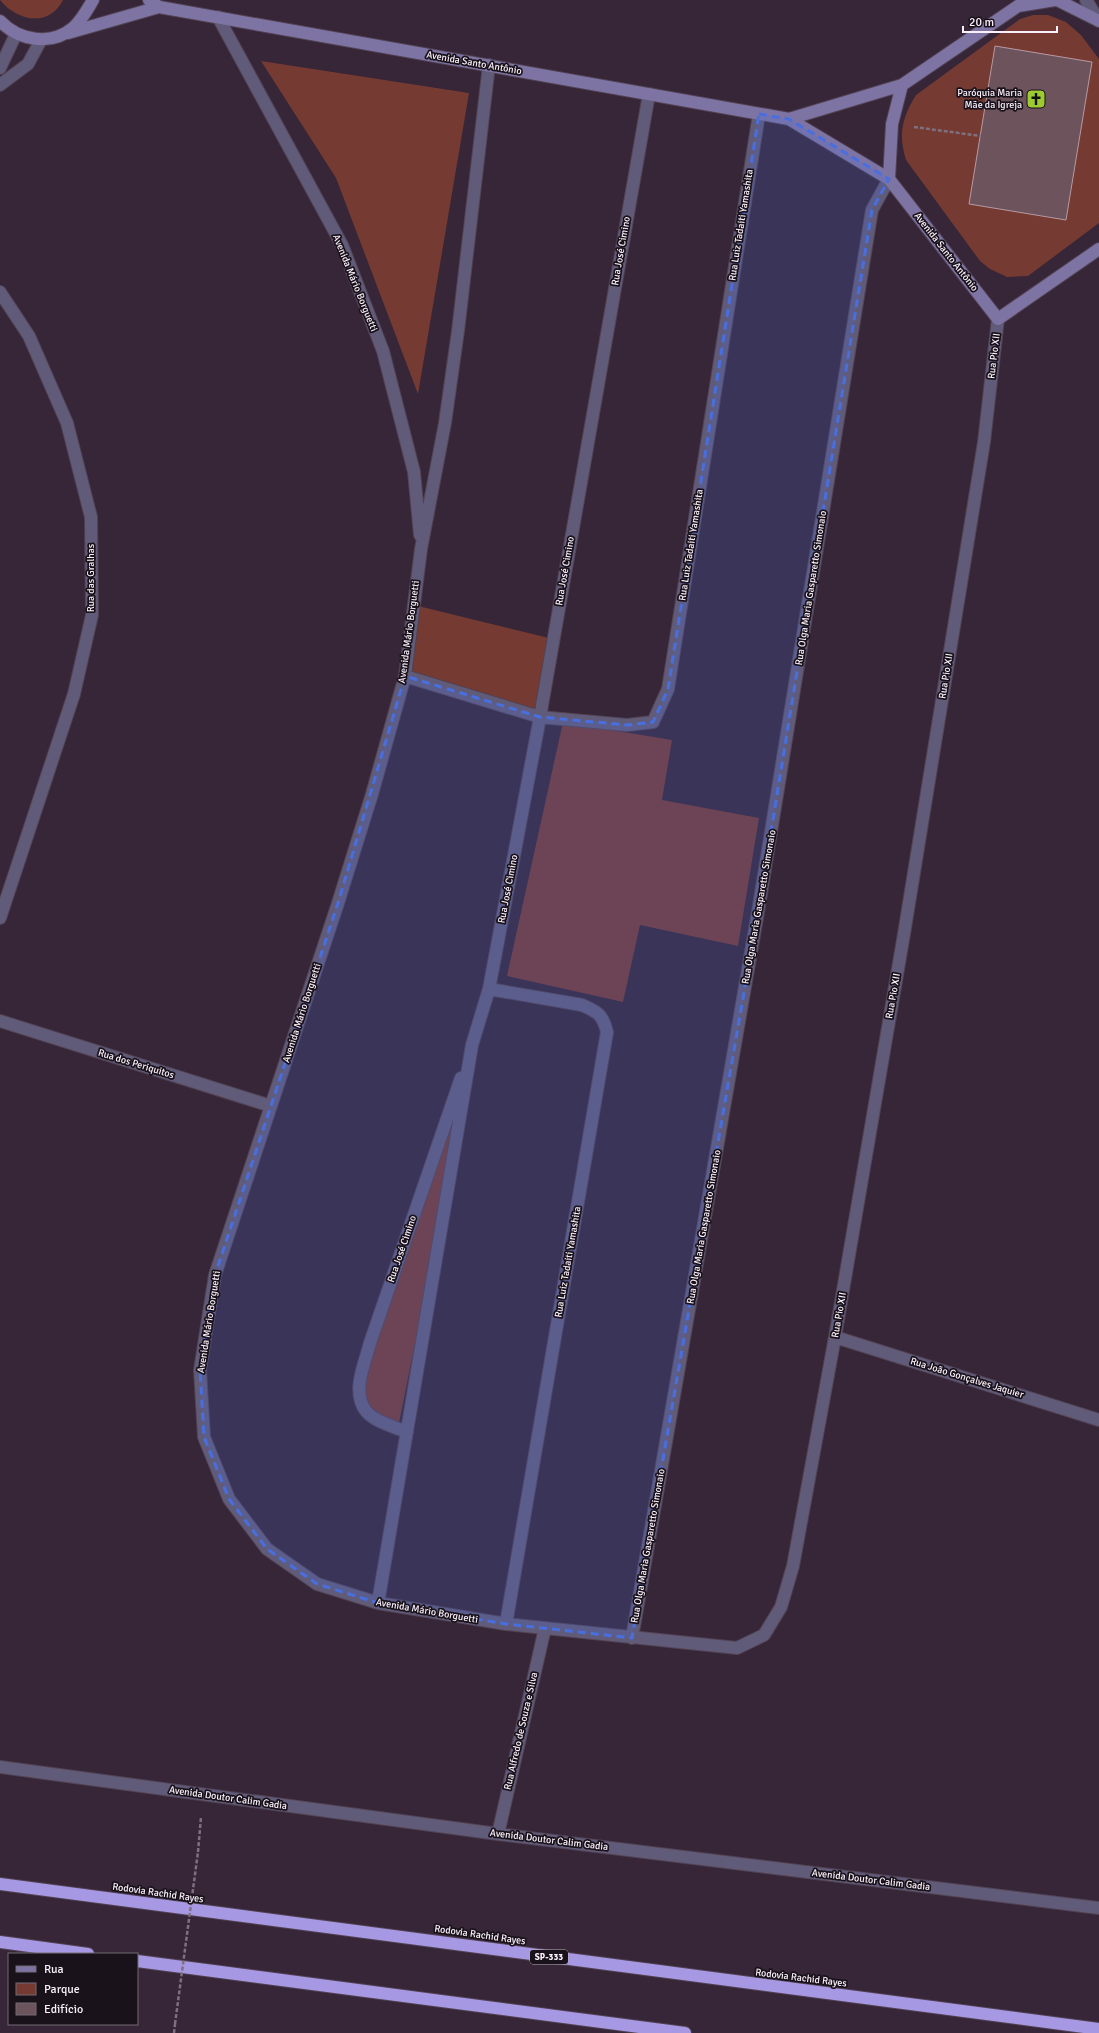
<svg xmlns="http://www.w3.org/2000/svg" width="1099" height="2033" font-family="Signika,sans-serif">
	<style>
		.green { fill: #753a32 }
		.building { fill: #6d535b; stroke: #b79aa3 }
		.lines { fill: none; stroke-linecap: round; stroke-linejoin: round }
		.street-casing { stroke: #524253; stroke-width: 14 }
		.secondary-casing { stroke: #524253; stroke-width: 14 }
		.highway-casing { stroke: #524253; stroke-width: 14 }
		.path { stroke: #7e707f; stroke-width: 2.5; stroke-dasharray: 4 2; stroke-linecap: butt }
		.street { stroke: #605b79; stroke-width: 12 }
		.secondary { stroke: #7d74a4; stroke-width: 12 }
		.highway { stroke: #a798e3; stroke-width: 12 }
		.path-bridge { stroke: #7e707f; stroke-width: 2.5; stroke-dasharray: 4 2; stroke-linecap: butt }
		.marked { fill: #496fdf; fill-opacity: 0.2; stroke: #496fdf; stroke-width: 3; stroke-dasharray: 8 5; stroke-linejoin: round }
		.labels { text-anchor: middle; dominant-baseline: central; stroke-width: 3.5; stroke-linejoin: round; paint-order: stroke }
		.shield { fill: #19121a; stroke: #b7aeb8; stroke-width: 1 }
		.shield-label { font-size: 9px; font-weight: bold; fill: #fbf1fc }
		.street-label { font-size: 10px; fill: #fbf1fc; stroke: #19121a }
		.poi-label { font-size: 10px; fill: #fbf1fc; stroke: #19121a; text-anchor: end }
	</style>
	<rect width="100%" height="100%" fill="#362637"/>
	<path class="green" d="M0,0H63C49,28 17,21 0,0Z
		M1033,15H1048L1066,22L1081,35L1099,59V223L1028,276L1007,277L990,269L980,261L906,160C898,134 902,118 916,95L1020,19Z
		M261,61L469,93L418,394L336,178Z
		M414,605L553,639L540,717L405,676Z
		M563,722L672,740L662,800L759,818L738,946L640,925L623,1002L507,976Z
		M462,1109L398,1428L381,1421L359,1394L449,1114Z"/>
	<path class="building" d="M995,46L1092,62L1066,220L969,204Z"/>
	<g class="lines">
		<g class="street-casing">
			<path id="street" d="M1086,0L1099,21
				M218,17L342,245L383,351L414,472L420,535
				M489,65L458,331L445,423L421,549L405,676L372,794L338,903L215,1275L200,1370L204,1437L229,1499L267,1549L317,1584L378,1603L506,1624L737,1648L764,1635L781,1607L793,1566L835,1337L904,934L984,442L998,319
				M0,68L16,34
				M0,85L28,64L41,40
				M0,292L29,336L67,423L91,517L92,615L74,694L0,918
				M405,676L540,717L627,725L653,722L668,689L759,114
				M489,989L582,1005C598,1012 603,1015 607,1032L506,1624
				M0,1021L271,1106
				M835,1337L1099,1420
				M407,1432C395,1427 375,1422 366,1411C351,1392 365,1363 370,1343L461,1078
				M378,1603L472,1045L489,989L540,717L649,94
				M632,1638L758,912L872,210L889,179
				M0,1767L498,1834L1099,1908
				M498,1834L545,1628"/>
		</g>
		<g class="secondary-casing">
			<path id="secondary" d="M149,0L159,7L789,119L889,179L998,319L1099,249
				M1057,0L1099,21
				M0,21C19,41 51,46 73,28C82,20 87,10 93,0
				M68,33L159,7
				M789,119L902,85L1018,6L1055,0
				M889,179L892,124L902,85"/>
		</g>
		<g class="highway-casing">
			<path id="highway" d="M0,1884L1099,2029
				M0,1942L88,1954
				M137,1961L685,2033"/>
		</g>
		<path class="path" d="M914,127L981,136
			M198,1852L201,1817
			M174,2033L175,2024"/>
		<use href="#street" class="street"/>
		<use href="#secondary" class="secondary"/>
		<use href="#highway" class="highway"/>
		<path class="path-bridge" d="M175,2024L198,1852"/>
	</g>
	<path class="marked" d="M759,114L789,119L889,179L872,210L758,912L632,1638L506,1624L378,1603L317,1584L267,1549L229,1499L204,1437L200,1370L215,1275L338,903L405,676L540,717L627,725L653,722L668,689Z"/>
	<defs>
		<g id="church-square" transform="scale(1)"><rect x="-9" y="-9" width="18" height="18" rx="4" fill="#9dca30" stroke="#19121a"/><path d="M-1.2-6h2.4v3.5h3.3v2.4h-3.3V6h-2.4V-.1h-3.3v-2.4h3.3Z" fill="#111"/></g>
	</defs>
	<g fill-rule="evenodd">
		<use href="#church-square" x="1036" y="99"/>
	</g>
	<g class="labels">
		<rect class="shield" x="530" y="1950" width="38" height="14" rx="3"/>
		<g class="shield-label">
			<text x="549" y="1957">SP-333</text>
		</g>
		<g class="street-label">
			<text transform="translate(474 63) rotate(10)">Avenida Santo Antônio</text>
			<text transform="translate(741 225) rotate(-81)">Rua Luiz Tadaiti Yamashita</text>
			<text transform="translate(621 251) rotate(-80)">Rua José Cimino</text>
			<text transform="translate(946 252) rotate(52)">Avenida Santo Antônio</text>
			<text transform="translate(355 283) rotate(68)">Avenida Mário Borguetti</text>
			<text transform="translate(994 356) rotate(-83)">Rua Pio XII</text>
			<text transform="translate(691 545) rotate(-81)">Rua Luiz Tadaiti Yamashita</text>
			<text transform="translate(565 571) rotate(-80)">Rua José Cimino</text>
			<text transform="translate(91 578) rotate(-90)">Rua das Gralhas</text>
			<text transform="translate(811 588) rotate(-81)">Rua Olga Maria Gasparetto Simonaio</text>
			<text transform="translate(409 632) rotate(-82)">Avenida Mário Borguetti</text>
			<text transform="translate(946 676) rotate(-81)">Rua Pio XII</text>
			<text transform="translate(508 889) rotate(-79)">Rua José Cimino</text>
			<text transform="translate(759 907) rotate(-80)">Rua Olga Maria Gasparetto Simonaio</text>
			<text transform="translate(893 996) rotate(-80)">Rua Pio XII</text>
			<text transform="translate(302 1013) rotate(-72)">Avenida Mário Borguetti</text>
			<text transform="translate(136 1064) rotate(17)">Rua dos Periquitos</text>
			<text transform="translate(704 1227) rotate(-80)">Rua Olga Maria Gasparetto Simonaio</text>
			<text transform="translate(402 1249) rotate(-71)">Rua José Cimino</text>
			<text transform="translate(568 1262) rotate(-80)">Rua Luiz Tadaiti Yamashita</text>
			<text transform="translate(839 1315) rotate(-80)">Rua Pio XII</text>
			<text transform="translate(209 1322) rotate(-81)">Avenida Mário Borguetti</text>
			<text transform="translate(967 1378) rotate(17)">Rua João Gonçalves Jaquier</text>
			<text transform="translate(648 1546) rotate(-80)">Rua Olga Maria Gasparetto Simonaio</text>
			<text transform="translate(427 1611) rotate(10)">Avenida Mário Borguetti</text>
			<text transform="translate(521 1731) rotate(-77)">Rua Alfredo de Souza e Silva</text>
			<text transform="translate(228 1798) rotate(8)">Avenida Doutor Calim Gadia</text>
			<text transform="translate(549 1840) rotate(7)">Avenida Doutor Calim Gadia</text>
			<text transform="translate(871 1880) rotate(7)">Avenida Doutor Calim Gadia</text>
			<text transform="translate(158 1893) rotate(8)">Rodovia Rachid Rayes</text>
			<text transform="translate(480 1935) rotate(8)">Rodovia Rachid Rayes</text>
			<text transform="translate(801 1978) rotate(7)">Rodovia Rachid Rayes</text>
		</g>
		<g class="poi-label">
			<text x="1022" y="93">Paróquia Maria<tspan x="1022" dy="12">Mãe da Igreja</tspan></text>
		</g>
	</g>
	<rect x="8" y="1953" width="130" height="72" fill="#19121a" stroke="#736b74"/>
	<rect x="16" y="1966" width="20" height="6" fill="#7d74a4" stroke="#736b74"/>
	<text x="44" y="1973" font-size="12" fill="#fbf1fc">Rua</text>
	<rect x="16" y="1983" width="20" height="12" fill="#753a32" stroke="#736b74"/>
	<text x="44" y="1993" font-size="12" fill="#fbf1fc">Parque</text>
	<rect x="16" y="2003" width="20" height="12" fill="#6d535b" stroke="#736b74"/>
	<text x="44" y="2013" font-size="12" fill="#fbf1fc">Edifício</text>
	<path d="M963 26v6h94v-6" fill="none" stroke="#fbf1fc" stroke-width="2"/>
	<text x="969" y="26" font-size="12" fill="#fbf1fc" stroke="#19121a" stroke-width="3" paint-order="stroke">20 m</text>
</svg>
